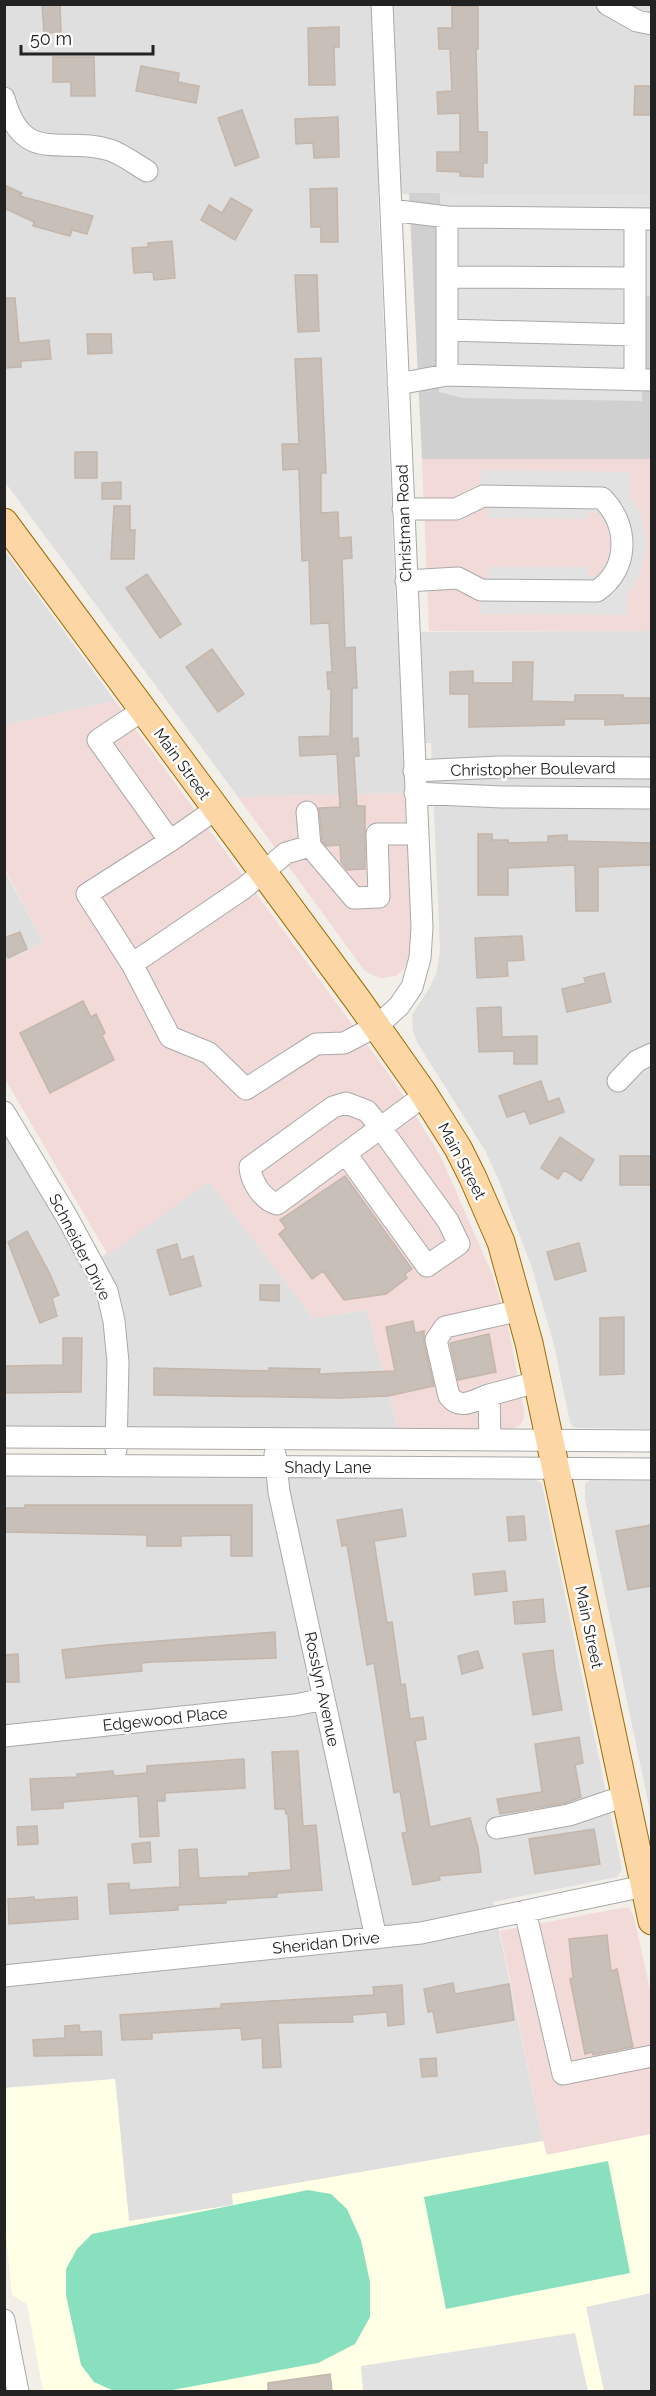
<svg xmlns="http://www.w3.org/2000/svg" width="656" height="2396" font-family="Raleway,sans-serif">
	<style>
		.residential { fill: #e0dfdf }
		.commercial { fill: #f2dad9 }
		.education { fill: #ffffe5 }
		.religious { fill: #d0d0d0 }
		.pitch { fill: #88e0be }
		.parking { fill: #e2e2e2 }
		.building { fill: #c7bfb8; stroke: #c4b6ab; stroke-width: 1.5 }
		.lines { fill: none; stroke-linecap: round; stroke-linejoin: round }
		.minor-casing { stroke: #a9a9a9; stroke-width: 23 }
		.major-casing { stroke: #a06b00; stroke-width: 29 }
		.minor { stroke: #fff; stroke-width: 21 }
		.major { stroke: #fcd6a4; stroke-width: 27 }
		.labels { text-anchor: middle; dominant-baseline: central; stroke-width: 5; stroke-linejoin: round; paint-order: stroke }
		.street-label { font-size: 16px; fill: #222; stroke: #fff }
	</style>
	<rect width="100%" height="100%" fill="#f2efe9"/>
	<path class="residential" d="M4,5H651V194H378L397,632L651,631V1429L580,1428L573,1427L570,1422L554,1345L532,1268L499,1181L486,1152L417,1042L413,1031L412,1015L430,987L437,972L440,949L431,743H403L405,793L238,797L5,482Z
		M5,551L115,701L5,725Z
		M4,869L43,942L5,963H4Z
		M4,1131L86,1268L209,1181L313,1318L367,1310L398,1429L5,1426Z
		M5,1472L533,1477L542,1484L622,1869L617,1877L493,1902L543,2141L233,2194V2205L129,2221L115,2079L5,2088Z
		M594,1477H651V1816L585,1499V1484Z"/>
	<path class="commercial" d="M422,459H651V631H429Z
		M115,701L379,1061L399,1089L440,1155L493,1276L509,1331L524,1410V1419L520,1425L513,1429H398L367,1310L313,1318L209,1181L108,1255L5,1079L4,963L43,942L5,869V725Z
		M405,793L411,940L410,957L404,969L396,976L382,978L372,975L364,970L238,797Z
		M621,1908H629L634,1917L651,1994V2134L546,2155L500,1931Z"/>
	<path class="education" d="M115,2079L129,2221L233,2205L232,2194L543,2141L547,2155L651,2134V2391H43L27,2304L12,2295L4,2217V2088Z"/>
	<path class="religious" d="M409,193L651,194V459H422Z"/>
	<path class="pitch" d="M608,2161L630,2273L446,2309L424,2197Z
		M308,2190L331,2194L347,2209L361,2240L370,2282V2317L355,2344L318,2363L167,2391H114L94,2382L81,2365L66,2295V2269L77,2249L92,2234Z"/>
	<path class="parking" d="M440,193L651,194L652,296H644L642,401L462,398L439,392Z
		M481,470L630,472V496L641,514L646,543L641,572L628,593V615L479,614L480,600L488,581V567H587L588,577H596L606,562L610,544L607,526L597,511H588V519L488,518L487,505L481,486Z
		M651,2293V2391H604L586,2307Z
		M575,2333L588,2391H363L361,2366Z"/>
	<path class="building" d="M42,4H60L61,32L44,33Z
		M452,6H478V49H476L478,132H487V163H483V177L460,176V172L437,171V152H460V113L438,114L437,92L452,91L450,49H439L438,28H452Z
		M339,27V47H334L335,85H309L308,28Z
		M53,57H94L95,96H71V82H53Z
		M141,66L179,73L178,82L199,86L196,103L136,91Z
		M635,86H651V115H634Z
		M242,110L259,157L235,166L218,118Z
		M338,117L339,157L314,158L313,143L296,144L295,119Z
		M4,185L22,193L20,196L93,216L87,234L72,230L70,236L33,226L34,222L4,208Z
		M337,188L338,242H321V227H311L310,189Z
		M231,198L252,210L235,240L201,220L209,205L222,213Z
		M172,241L175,278L154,280L153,272L134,273L132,248L148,247V243Z
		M295,275H317L319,331L298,332Z
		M4,298H15L19,343L49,340L51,359L21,361V367L4,368Z
		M87,334H111L112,353L88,354Z
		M321,358L326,473H321V513L338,512L339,538L351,537L352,558L342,559L345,648L355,647L357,688H352V739L358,738L359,756H354L357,806H365V869L347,870L341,862L340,845L326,846L322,841L319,808L340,807L337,754L300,756L299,737L330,736L331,689H328L327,672H332L329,623L311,624L309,560L302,561L299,469L283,470L282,444H299L295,359Z
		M75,452H97V478H75Z
		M121,482V499H102V483Z
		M114,506H130V530H135L134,559H111Z
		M147,574L181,624L160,638L126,588Z
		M212,649L244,694L218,712L186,667Z
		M513,662H533L532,701L575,702V695H623V698H651V723L605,725V719H564V725L469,727V694H450V672L473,671V683H513Z
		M478,834H492V840H508V843L548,842V836L567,835V841L651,843V865L598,867V911H576L575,865L508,868V895H478Z
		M20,932L27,949L8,958L4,950V938Z
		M522,936L524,960L507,961L508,976L477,978L475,938Z
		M604,973L611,1002L567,1012L562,989L586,983L584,978Z
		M83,1001L91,1017L96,1014L105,1033L102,1035L114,1060L50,1093L20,1033Z
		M501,1007L502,1037L537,1036V1064H514V1051L479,1052L477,1008Z
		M541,1081L548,1102L559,1098L564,1112L530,1124L525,1111L507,1117L499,1096Z
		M560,1137L594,1160L581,1181L564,1170L558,1179L541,1168Z
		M620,1156H651V1185H620Z
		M345,1176L412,1269L405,1274L407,1278L386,1294L344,1300L323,1271L312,1279L279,1234L286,1228L280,1220Z
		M27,1231L50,1274L59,1295L52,1298L57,1316L40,1323L8,1242Z
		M579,1243L586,1271L555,1280L547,1252Z
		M177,1244L181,1260L193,1256L201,1286L170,1295L157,1250Z
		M260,1285H279V1301L260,1300Z
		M624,1317V1374L600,1375V1318Z
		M413,1321L415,1333L424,1331V1343L434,1386L388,1396L340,1398L154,1395V1368L269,1371V1368L320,1369L319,1374L395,1371L386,1327Z
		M489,1334L496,1372L458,1380L450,1343Z
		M63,1338H82L81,1392L4,1393V1366L63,1365Z
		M25,1505H252V1556H231V1535L181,1536V1546H147V1535L4,1532V1508H25Z
		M402,1509L406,1536L374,1541L387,1623L392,1622L401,1685L405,1684L410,1719L423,1717L426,1739L415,1741L430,1827L470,1818L478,1848L481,1872L439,1876L440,1880L413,1885L402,1833L407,1832L400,1791L394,1793L374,1663L367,1665L347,1545L342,1546L337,1520Z
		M524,1516L526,1540L509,1541L507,1517Z
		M651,1525V1586L628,1590L616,1531Z
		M505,1571L507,1591L475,1595L473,1574Z
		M543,1599L545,1622L515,1624L513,1602Z
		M275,1632L276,1658L153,1662L141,1663L142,1671L66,1678L62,1650L106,1645Z
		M553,1650L555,1670L562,1710L533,1715L523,1654Z
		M478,1651L483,1668L462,1674L458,1656Z
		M18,1654L19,1682H4V1655Z
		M579,1737L583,1763L575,1765L581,1797L566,1803L500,1814L497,1799L542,1792L535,1744Z
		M298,1751L303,1826L316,1825L322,1890L277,1893V1897L226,1900V1903L178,1905V1910L110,1914L108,1884L129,1883V1890L180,1887L179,1850L197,1849L199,1878L249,1876V1873L291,1870L288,1814H286L285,1809H275L272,1752Z
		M244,1759L245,1788L165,1793V1801H157L159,1836L140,1837L138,1796L63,1802V1808L32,1810L30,1779L77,1777V1774L113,1771L114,1776L147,1773V1766Z
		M37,1826L38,1844L18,1845L17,1827Z
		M594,1829L600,1864L535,1874L529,1839Z
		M150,1842L151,1862L134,1863L132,1844Z
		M34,1897V1900L77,1897L78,1919L9,1924L8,1899Z
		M607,1935L611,1971L617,1969L633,2047L593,2055L592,2052L585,2054L570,1979L573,1978L569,1939Z
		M453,1983L455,1994L509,1984L514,2020L437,2033L433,2011L428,2012L424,1989Z
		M402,1985L404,2024L388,2026L387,2012L352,2015L353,2022L278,2023L281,2067L263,2068L262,2038L242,2040L241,2028L152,2033V2039L122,2040L120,2015L221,2008V2004L374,1995L373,1987Z
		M79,2025L80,2032L101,2031L102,2055L34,2056L33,2040L65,2038V2026Z
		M436,2058L437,2076L422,2077L420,2059Z
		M330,2374L332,2391H268V2383Z"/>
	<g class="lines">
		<g class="minor-casing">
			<path id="minor" d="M607,4L637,21L652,24
				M4,98C23,167 62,135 110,150C122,154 135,164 147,171
				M391,210L447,217V375L398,384
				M447,217L652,219
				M447,277L635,278
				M447,330L635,335
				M447,375L652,380
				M635,380V219
				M403,509H456L483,496L602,498C629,525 630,568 597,591L481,590L458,578L406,581
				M143,710L98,740L170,841L216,809
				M414,771L500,767L652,768
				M415,793L502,797L652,798
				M307,812L310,846L354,898L379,897L377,834H417
				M170,841L87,894L132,964L244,888L286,853L310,846
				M132,964L170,1037L209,1053L246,1089L316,1044L344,1043L377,1026L399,1006L412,987L420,958L422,927L382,4
				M618,1081L637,1061L652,1054
				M4,1112L67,1217L107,1291L114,1321L118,1362L116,1450
				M346,1154L427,1266L459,1244L448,1221L380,1127L367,1111L346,1103L333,1107L250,1167C251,1182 263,1200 277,1204L425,1095
				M489,1395C474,1400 460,1411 449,1396L436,1340L445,1327L521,1310
				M4,1437L652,1441
				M490,1440L489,1395L537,1382
				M275,1454L279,1492L376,1938
				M4,1465L652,1469
				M4,1736L295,1705L324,1699
				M497,1828L569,1815L625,1796
				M525,1911L563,2074L652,2056
				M4,1976L421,1933L644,1886
				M4,2320L18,2392"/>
		</g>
		<g class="major-casing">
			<path id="major" d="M4,522L357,999L422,1091L458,1148L473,1178L501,1242L529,1343L652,1921"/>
		</g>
		<use href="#minor" class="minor"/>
		<use href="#major" class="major"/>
	</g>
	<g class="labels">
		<g class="street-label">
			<text transform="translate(404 523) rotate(-92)">Christman Road</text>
			<text transform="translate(182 764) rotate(54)">Main Street</text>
			<text transform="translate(533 769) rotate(-1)">Christopher Boulevard</text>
			<text transform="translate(462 1161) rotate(62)">Main Street</text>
			<text transform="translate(80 1247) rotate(63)">Schneider Drive</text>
			<text x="328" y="1467">Shady Lane</text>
			<text transform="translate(589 1627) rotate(78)">Main Street</text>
			<text transform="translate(322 1689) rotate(78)">Rosslyn Avenue</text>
			<text transform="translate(165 1719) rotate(-6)">Edgewood Place</text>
			<text transform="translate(326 1943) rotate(-6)">Sheridan Drive</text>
		</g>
	</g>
	<rect width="656" height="2396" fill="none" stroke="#222222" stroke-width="12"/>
	<path d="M21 45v9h132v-9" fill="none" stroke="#222222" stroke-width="3"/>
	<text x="30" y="45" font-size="18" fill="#222222" stroke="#ffffff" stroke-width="4.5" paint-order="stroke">50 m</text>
</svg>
